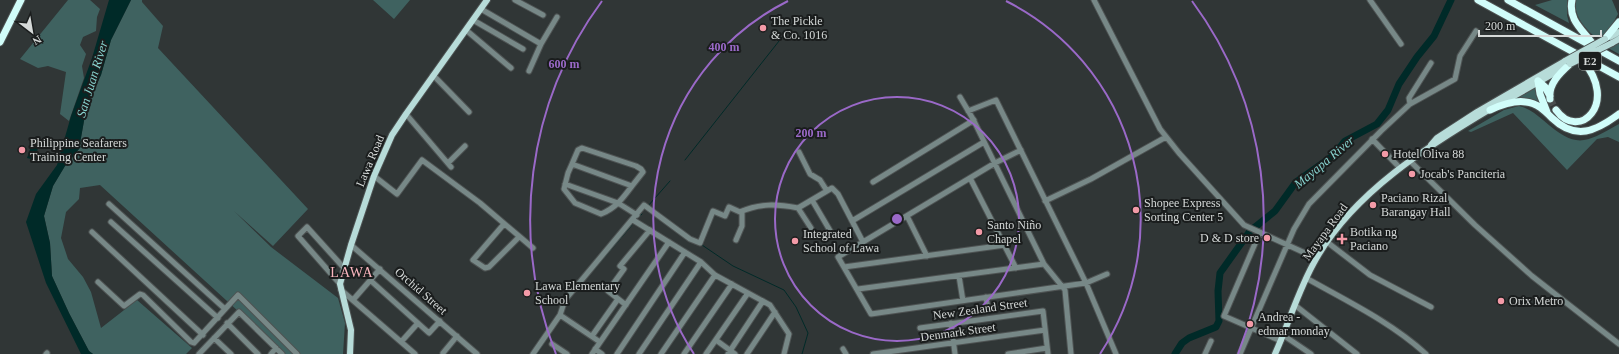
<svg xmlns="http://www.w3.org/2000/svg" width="1619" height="354" font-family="Georgia,serif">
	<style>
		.green { fill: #3f6260 }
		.water { fill: #002a28 }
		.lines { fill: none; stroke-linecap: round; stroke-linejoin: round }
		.stream { stroke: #002a28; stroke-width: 1 }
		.river { stroke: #002a28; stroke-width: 7 }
		.highway-tunnel { stroke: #494e4e; stroke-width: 7; stroke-dasharray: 7 3.5; stroke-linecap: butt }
		.minor-casing { stroke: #4e5353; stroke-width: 7 }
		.major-casing { stroke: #4e5353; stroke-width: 8 }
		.highway-casing { stroke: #4e5353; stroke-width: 9 }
		.minor { stroke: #778887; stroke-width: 5 }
		.major { stroke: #b7dcd9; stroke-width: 6 }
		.highway { stroke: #d1fdfa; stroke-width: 7 }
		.major-bridge-casing { stroke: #4e5353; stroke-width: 8; stroke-linecap: butt }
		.major-bridge { stroke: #b7dcd9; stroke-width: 6 }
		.ring { fill: none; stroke: #9a69c8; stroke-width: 2 }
		.poi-dot { fill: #f39aa7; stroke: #1a1d1d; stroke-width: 1.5 }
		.labels { text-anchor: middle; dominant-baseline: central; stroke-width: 4; stroke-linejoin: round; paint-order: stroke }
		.shield { fill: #1a1d1d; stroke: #9da1a0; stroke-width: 1 }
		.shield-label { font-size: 11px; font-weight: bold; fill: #d5d9d8 }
		.poi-label { font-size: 12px; fill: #d5d9d8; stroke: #1a1d1d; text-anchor: start }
		.street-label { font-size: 12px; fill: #d5d9d8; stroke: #1a1d1d }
		.water-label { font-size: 13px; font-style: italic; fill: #87d2ce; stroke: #1a1d1d }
		.quarter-label { font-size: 14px; letter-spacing: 1px; fill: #fab5be; stroke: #1a1d1d }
		.centre { fill: #9a69c8; stroke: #1a1d1d; stroke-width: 2 }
		.ring-label { font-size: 12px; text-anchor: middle; font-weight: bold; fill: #9a69c8; stroke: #1a1d1d; stroke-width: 4; stroke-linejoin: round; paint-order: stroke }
	</style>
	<rect width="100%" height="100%" fill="#303636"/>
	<path class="green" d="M68,0H90L100,9L97,17L96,31L83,37L80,45L86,54L82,66L84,78L69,121L60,114L66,72L48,66L38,68L20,59Z
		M131,0H142V2L163,26L158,48L308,209L273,246L234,211L271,247L338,298L345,323L343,354H285L100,185L80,188L79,199L66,212L61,238L68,259L83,277L91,292L101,328L137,300L192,348L186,354H93L89,351L69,313L52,276L50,243L44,216L53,186L65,166L79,149L87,104L101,75L111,40Z
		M373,0H410L394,19Z
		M1552,0H1567V15L1569,23L1535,5Z
		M1576,0H1612L1618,14L1609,30L1603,37L1594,36C1584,27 1573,15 1576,0Z
		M1619,43V54L1608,48Z
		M1536,86L1540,102L1527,98H1516Z
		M1519,106C1529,108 1536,114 1543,120C1576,149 1584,144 1619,124V142L1608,137L1597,139L1567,170L1513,113L1471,132L1468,131L1504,110Z"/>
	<path class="water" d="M109,0H131L111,40L101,75L87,104L79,149L65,166L53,186L44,216L50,243L52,276L69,313L89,351L93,354H81L46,283L26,222L36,194L57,165L71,116L92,58Z
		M31,146L38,148L35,160L27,158Z"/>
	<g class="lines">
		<path class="stream" d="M685,160L783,36
			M648,206L670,181
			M638,218L642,214
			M702,245L733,266L784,290L796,307L808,333L802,354
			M592,272L632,225
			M537,354L552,331"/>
		<path class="river" d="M1175,354L1182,343L1189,338L1216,327L1219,321L1218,291L1220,273L1250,231L1275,211L1296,182L1334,155L1345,141L1377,124L1388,110L1399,84L1417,57L1434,36L1451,0"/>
		<path class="highway-tunnel" d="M1550,99L1556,110"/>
		<g class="minor-casing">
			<path id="minor" d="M515,0L543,15
				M1094,0L1160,129L1179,153L1244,225L1316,258
				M1370,0L1401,44
				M481,9L541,44
				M473,20L523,49
				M466,30L511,68
				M529,71L541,44L557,17
				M433,75L469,112
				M960,97L973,119L1044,264L1065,290L1071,354
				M1410,104L1409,98L1431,63
				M968,111L996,100L1086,283L1116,354
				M406,114L451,167
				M1372,139L1400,168
				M1021,150L995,163L838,257L871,314L1086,283L1107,274
				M799,152L810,174L820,180L827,191
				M1409,160L1475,225L1532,276L1619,344
				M448,163L465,146
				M572,164L632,186C623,198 616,208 601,214L575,203L564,189L568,173Z
				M572,164L578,150L582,148L636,166L641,169L643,172L632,186
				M374,176L397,194L422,160L480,203L533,248
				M970,178L1016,268
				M873,182L974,120
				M565,184L618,203L637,215
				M812,200L832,234
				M1045,201L1091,179L1166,137
				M109,204L225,309
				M798,208L811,228
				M907,216L927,256
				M633,220L701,262L715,275L770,305L789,334L784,354
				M852,221L984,142
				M111,222L218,318
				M504,224L473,260L485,268L489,267L519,237
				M92,232L203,335
				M1260,232L1224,316L1281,341
				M736,240L742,226V211
				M1327,242L1370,275L1431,307
				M351,245L477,354
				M844,267L1005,245
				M959,276L963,301
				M1306,278C1347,301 1391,322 1426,354
				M370,280L429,333L440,321
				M98,282L124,306L140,294L143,295L191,342L194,343L238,295L297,354
				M340,284L298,236L307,227L344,268
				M858,289L1044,264
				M341,290L415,354
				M986,297L988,310
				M353,300L380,269
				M626,305L608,291L624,269L620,266L650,230
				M1296,306L1357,354
				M560,315L600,342
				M227,323L258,354
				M951,323L955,354
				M920,328L1043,311L1048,354
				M1283,335L1311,354
				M592,336L618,299
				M214,338L231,354
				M716,340L735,354
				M401,342L418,323
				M552,344L567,354
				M595,349L602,354
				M843,349L846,354
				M443,353L457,336
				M46,354L47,353
				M199,354L239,312L282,354
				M271,354L276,348
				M533,354L560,315L565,300L644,205L690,239L700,243L713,211L725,216L729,207L740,212C760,203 777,204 798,208L832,188L838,194L863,242
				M592,354L669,242
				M617,354L685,252
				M639,354L701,262
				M661,354L715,275
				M684,354L732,284
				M706,354L748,293
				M728,354L763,301
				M747,354L775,312
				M873,354L1045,330
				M1008,354L1047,348
				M1205,354L1211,341
				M1240,354L1294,229L1309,204L1381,131L1410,104L1455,79L1460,56L1476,31"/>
		</g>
		<g class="major-casing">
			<path id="major" d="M1606,39L1619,32
				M1612,43L1619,39
				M1500,104L1565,67
				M1431,145L1437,138L1477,112L1565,61
				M350,354L351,330L340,284L351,245L374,176L392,135L406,114L487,0
				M1275,354C1289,323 1299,288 1316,259C1354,192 1428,146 1492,108"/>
		</g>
		<g class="highway-casing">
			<path id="highway" d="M1478,0L1619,77
				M1508,0L1619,61
				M1572,0C1568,20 1582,29 1593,44
				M1605,39L1619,22
				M0,42L21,0
				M1538,81L1540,94L1547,112
				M1538,81L1545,87L1550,96
				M1550,99C1548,84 1560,73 1570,64
				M1490,110C1501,105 1514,100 1526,102C1537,103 1545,111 1552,118C1576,141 1596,131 1619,114
				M1556,110C1579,142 1619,103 1583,61"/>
		</g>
		<use href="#minor" class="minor"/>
		<use href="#major" class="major"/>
		<use href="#highway" class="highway"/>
		<g class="major-bridge-casing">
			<path id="major-bridge" d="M1565,61L1605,39
				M1570,64L1612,43"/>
		</g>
		<use href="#major-bridge" class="major-bridge"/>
	</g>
	<g class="ring">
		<circle cx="897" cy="219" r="122"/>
		<path d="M694 354A244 244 0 0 1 788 1M1006 1A244 244 0 0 1 1100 354"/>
		<path d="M556 354A367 367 0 0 1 602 1M1192 1A367 367 0 0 1 1238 354"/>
	</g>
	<g class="poi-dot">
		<circle cx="763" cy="28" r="4"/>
		<circle cx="22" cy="150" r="4"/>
		<circle cx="1385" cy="154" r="4"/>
		<circle cx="1412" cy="174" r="4"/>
		<circle cx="1373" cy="205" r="4"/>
		<circle cx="1136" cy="210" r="4"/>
		<circle cx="979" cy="232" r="4"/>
		<circle cx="1267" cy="238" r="4"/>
		<path d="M1340 233h4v4h4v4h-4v4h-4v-4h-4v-4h4z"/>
		<circle cx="795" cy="241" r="4"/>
		<circle cx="527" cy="293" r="4"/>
		<circle cx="1501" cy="301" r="4"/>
		<circle cx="1250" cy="324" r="4"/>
	</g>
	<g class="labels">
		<rect class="shield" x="1579" y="52" width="22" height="18" rx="3"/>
		<g class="shield-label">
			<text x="1590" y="61">E2</text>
		</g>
		<g class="poi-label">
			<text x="771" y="21">The Pickle<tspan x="771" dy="14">&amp; Co. 1016</tspan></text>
			<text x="30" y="143">Philippine Seafarers<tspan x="30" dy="14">Training Center</tspan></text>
			<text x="1393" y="154">Hotel Oliva 88</text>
			<text x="1420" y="174">Jocab's Panciteria</text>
			<text x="1381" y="198">Paciano Rizal<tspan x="1381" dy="14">Barangay Hall</tspan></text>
			<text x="1144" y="203">Shopee Express<tspan x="1144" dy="14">Sorting Center 5</tspan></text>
			<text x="987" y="225">Santo Niño<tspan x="987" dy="14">Chapel</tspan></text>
			<text x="1350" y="232">Botika ng<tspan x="1350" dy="14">Paciano</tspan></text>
			<text x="803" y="234">Integrated<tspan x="803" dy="14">School of Lawa</tspan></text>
			<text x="1259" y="238" text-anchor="end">D &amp; D store</text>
			<text x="535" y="286">Lawa Elementary<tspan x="535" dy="14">School</tspan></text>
			<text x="1509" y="301">Orix Metro</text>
			<text x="1258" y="317">Andrea -<tspan x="1258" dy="14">edmar monday</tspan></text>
		</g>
		<g class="street-label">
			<text transform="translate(370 161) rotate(-67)">Lawa Road</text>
			<text transform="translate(1325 232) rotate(-54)">Mayapa Road</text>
			<text transform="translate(421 291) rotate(41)">Orchid Street</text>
			<text transform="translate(980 309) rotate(-8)">New Zealand Street</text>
			<text transform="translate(958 332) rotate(-8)">Denmark Street</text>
		</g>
		<g class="water-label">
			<text transform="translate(92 79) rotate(-73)">San Juan River</text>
			<text transform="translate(1324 162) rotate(-40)">Mayapa River</text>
		</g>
		<g class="quarter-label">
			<text x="352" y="272">LAWA</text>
		</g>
	</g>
	<circle cx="897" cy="219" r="6" class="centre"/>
	<g class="ring-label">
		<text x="724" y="51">400 m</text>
		<text x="564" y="68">600 m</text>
		<text x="811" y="137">200 m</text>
	</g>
	<g transform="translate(32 32) rotate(149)" stroke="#1a1d1d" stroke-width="3" paint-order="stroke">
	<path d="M0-3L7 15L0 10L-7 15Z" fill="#d5d9d8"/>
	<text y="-6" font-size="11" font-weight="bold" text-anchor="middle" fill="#d5d9d8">N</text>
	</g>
	<path d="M1479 30v6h122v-6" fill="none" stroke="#d5d9d8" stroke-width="2"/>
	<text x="1485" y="30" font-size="12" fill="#d5d9d8" stroke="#1a1d1d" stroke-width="3" paint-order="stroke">200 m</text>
</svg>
